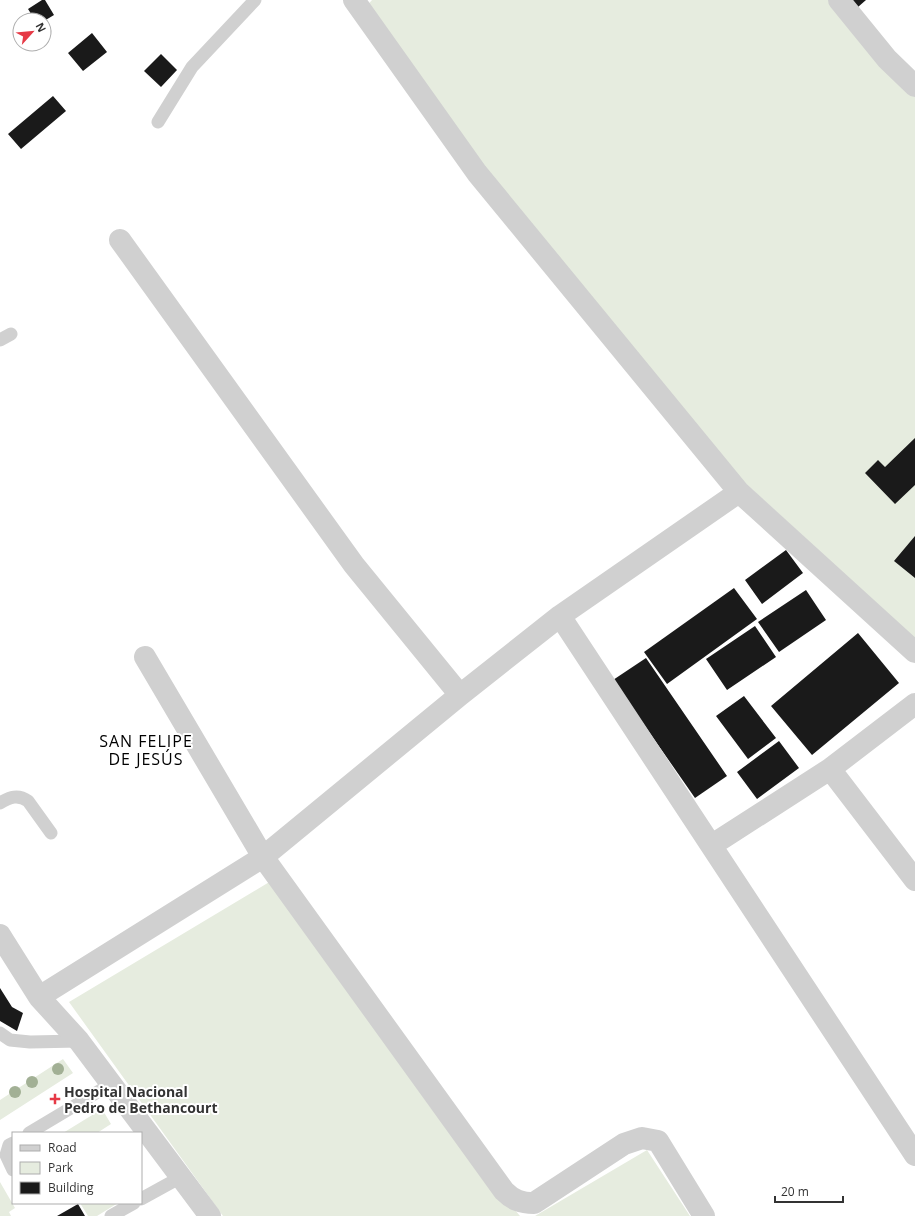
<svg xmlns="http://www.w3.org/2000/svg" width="915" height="1216" font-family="'Open Sans',sans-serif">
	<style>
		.green { fill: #e6ecdf }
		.building { fill: #1a1a1a }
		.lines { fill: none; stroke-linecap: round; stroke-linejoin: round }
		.service { stroke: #d0d0d0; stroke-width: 13 }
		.minor { stroke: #d0d0d0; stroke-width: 22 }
		.tree { fill: #a2b095 }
		.poi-dot { fill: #e63946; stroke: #fff; stroke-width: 1.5 }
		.labels { text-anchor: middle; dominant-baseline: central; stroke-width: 4; stroke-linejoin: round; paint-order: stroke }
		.poi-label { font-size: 14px; font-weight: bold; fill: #333; stroke: #fff; text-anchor: start }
		.quarter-label { font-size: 16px; letter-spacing: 1px; fill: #000; stroke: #fff }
	</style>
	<rect width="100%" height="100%" fill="#fff"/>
	<path class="green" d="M372,0H833L915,89V639L743,481L582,293L364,9Z
		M271,881L431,1108L520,1216H223L69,1002Z
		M63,1059L73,1073L0,1120V1100Z
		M102,1109L111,1124L97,1133H63Z
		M647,1150L690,1216H535Z
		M0,1182L15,1208L9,1212L11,1216H0Z
		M80,1203H118L97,1216H88Z"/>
	<path class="building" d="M42,0H45L54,15L44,21V20H35L28,9Z
		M852,0H866L858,7Z
		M92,33L107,52L83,71L68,53Z
		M161,54L177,70L161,87L144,71Z
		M53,96L66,111L21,149L8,134Z
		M915,438V485L895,504L865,473L878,460L885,467Z
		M915,536V578L894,561Z
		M786,550L803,573L762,604L745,580Z
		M734,588L757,619L667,684L644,652Z
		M806,590L826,620L779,652L758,622Z
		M755,626L776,657L727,690L706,659Z
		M858,633L899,683L812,755L771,706Z
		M646,658L727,776L695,798L613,680Z
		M744,696L776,738L748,759L716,716Z
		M779,741L799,768L757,799L737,772Z
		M0,988L12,1007L23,1013L17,1031L0,1021Z
		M78,1204L85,1216H57Z"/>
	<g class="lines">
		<path class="service" d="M158,122L192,67L255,0
			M0,340L11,334
			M0,803C10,797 18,794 28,801L51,833
			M0,1033L10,1040L30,1042L79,1041
			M29,1133L111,1084
			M13,1143L9,1145L6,1155L13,1170
			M141,1199L181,1177
			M111,1216L134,1203"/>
		<path class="minor" d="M354,0L477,173L739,492L915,652
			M839,0L887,59L915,86
			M120,240L354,565L460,695
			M560,616L915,1155
			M145,657L263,857L504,1191C513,1200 521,1203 534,1203L624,1144L642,1138L658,1141L704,1216
			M830,769L915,880
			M712,845L830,769L915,704
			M0,935L39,997L79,1041L210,1216
			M39,997L263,857L460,695L560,616L739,492"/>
	</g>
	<g class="tree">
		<circle cx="58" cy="1069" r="6"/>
		<circle cx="32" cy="1082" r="6"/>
		<circle cx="15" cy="1092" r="6"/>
	</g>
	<path class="poi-dot" d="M53 1093h4v4h4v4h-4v4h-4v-4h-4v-4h4z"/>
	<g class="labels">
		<g class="poi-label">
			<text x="64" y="1091">Hospital Nacional<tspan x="64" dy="16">Pedro de Bethancourt</tspan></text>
		</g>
		<g class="quarter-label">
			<text x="146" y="741">SAN FELIPE<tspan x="146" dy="18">DE JESÚS</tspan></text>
		</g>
	</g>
	<rect x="12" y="1132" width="130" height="72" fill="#ffffff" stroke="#adadad"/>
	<rect x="20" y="1145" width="20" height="6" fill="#d0d0d0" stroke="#adadad"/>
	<text x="48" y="1152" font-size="12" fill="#333333">Road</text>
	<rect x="20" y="1162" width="20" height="12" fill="#e6ecdf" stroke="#adadad"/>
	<text x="48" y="1172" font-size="12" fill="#333333">Park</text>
	<rect x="20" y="1182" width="20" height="12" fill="#1a1a1a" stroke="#adadad"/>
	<text x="48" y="1192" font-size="12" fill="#333333">Building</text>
	<g transform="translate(32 32) rotate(63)"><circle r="19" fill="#ffffff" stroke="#adadad"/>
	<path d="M0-3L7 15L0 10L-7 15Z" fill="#e63946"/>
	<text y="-6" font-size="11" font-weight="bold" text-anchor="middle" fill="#333333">N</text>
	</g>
	<path d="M775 1196v6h68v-6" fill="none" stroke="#333333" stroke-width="2"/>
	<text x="781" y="1196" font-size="12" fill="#333333" stroke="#ffffff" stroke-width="3" paint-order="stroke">20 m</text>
</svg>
